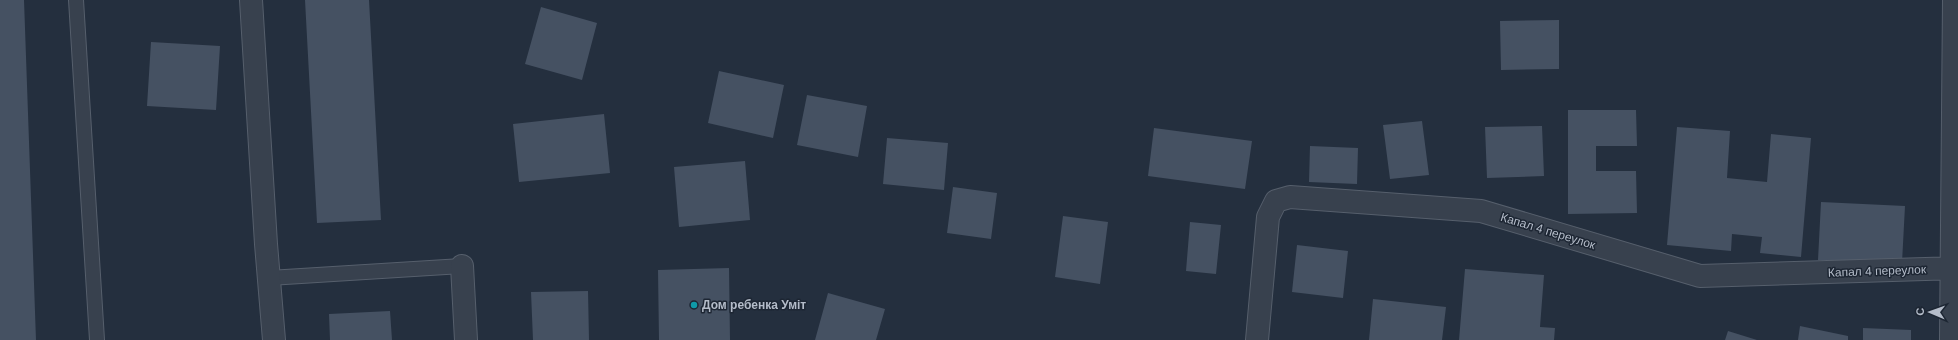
<svg xmlns="http://www.w3.org/2000/svg" width="1958" height="340" font-family="Helvetica,sans-serif">
	<style>
		.building { fill: #455162 }
		.lines { fill: none; stroke-linecap: round; stroke-linejoin: round }
		.lane-casing { stroke: #565f6c; stroke-width: 16 }
		.street-casing { stroke: #565f6c; stroke-width: 24 }
		.lane { stroke: #38414e; stroke-width: 14 }
		.street { stroke: #38414e; stroke-width: 22 }
		.culture-dot { fill: #0f9aa8; stroke: #1d2633; stroke-width: 1.5 }
		.labels { text-anchor: middle; dominant-baseline: central; stroke-width: 3; stroke-linejoin: round; paint-order: stroke }
		.street-label { font-size: 12px; fill: #b4bcc9; stroke: #1d2633 }
		.poi-label { font-size: 12px; font-weight: bold; fill: #b4bcc9; stroke: #1d2633; text-anchor: start }
	</style>
	<rect width="100%" height="100%" fill="#242f3e"/>
	<path class="building" d="M0,0H24L36,340H0Z
		M305,0H369L381,220L317,223Z
		M541,7L597,23L582,80L525,64Z
		M1559,20V69L1501,70L1500,21Z
		M151,42L220,46L216,110L147,106Z
		M719,71L784,85L773,138L708,123Z
		M807,95L867,106L858,157L797,145Z
		M1568,110H1636L1637,146H1596V171H1636L1637,213L1568,214Z
		M604,114L610,173L519,182L513,124Z
		M1422,121L1429,175L1390,179L1383,125Z
		M1542,126L1544,176L1487,178L1485,127Z
		M1677,127L1730,131L1727,178L1767,182L1771,134L1811,138L1801,257L1760,253L1762,237L1732,234L1731,251L1667,245Z
		M1154,128L1252,141L1245,189L1148,176Z
		M887,138L948,143L944,190L883,184Z
		M1310,146L1358,148L1357,184L1309,182Z
		M745,161L750,220L679,227L674,167Z
		M953,187L997,193L991,239L947,233Z
		M1821,202L1905,206L1902,263L1818,260Z
		M1063,216L1108,222L1100,284L1055,277Z
		M1190,222L1221,225L1216,274L1186,271Z
		M1297,245L1348,251L1343,298L1292,292Z
		M729,268L730,340H659L658,270Z
		M1465,269L1544,275L1540,327L1555,328L1554,340H1459Z
		M588,291L589,340H533L531,292Z
		M828,293L885,309L876,340H815Z
		M1373,299L1446,307L1442,340H1369Z
		M390,311L392,340H330L329,314Z
		M1800,326L1848,336V340H1798Z
		M1863,328L1911,330V340H1863Z
		M1728,331L1757,340H1725Z"/>
	<g class="lines">
		<g class="lane-casing">
			<path id="lane" d="M76,0L97,340
				M269,278L462,266"/>
		</g>
		<g class="street-casing">
			<path id="street" d="M251,0L266,244L274,340
				M462,266L466,340
				M1257,340L1268,217L1276,201L1290,197L1481,211L1700,276L1958,268
				M1951,340L1954,0"/>
		</g>
		<use href="#lane" class="lane"/>
		<use href="#street" class="street"/>
	</g>
	<circle class="culture-dot" cx="694" cy="305" r="4"/>
	<g class="labels">
		<g class="street-label">
			<text transform="translate(1548 231) rotate(17)">Капал 4 переулок</text>
			<text transform="translate(1877 271) rotate(-2)">Капал 4 переулок</text>
		</g>
		<g class="poi-label">
			<text x="702" y="305">Дом ребенка Умiт</text>
		</g>
	</g>
	<g transform="translate(1930 312) rotate(272)" stroke="#1d2633" stroke-width="3" paint-order="stroke">
	<path d="M0-3L7 15L0 10L-7 15Z" fill="#b4bcc9"/>
	<text y="-6" font-size="11" font-weight="bold" text-anchor="middle" fill="#b4bcc9">С</text>
	</g>
</svg>
